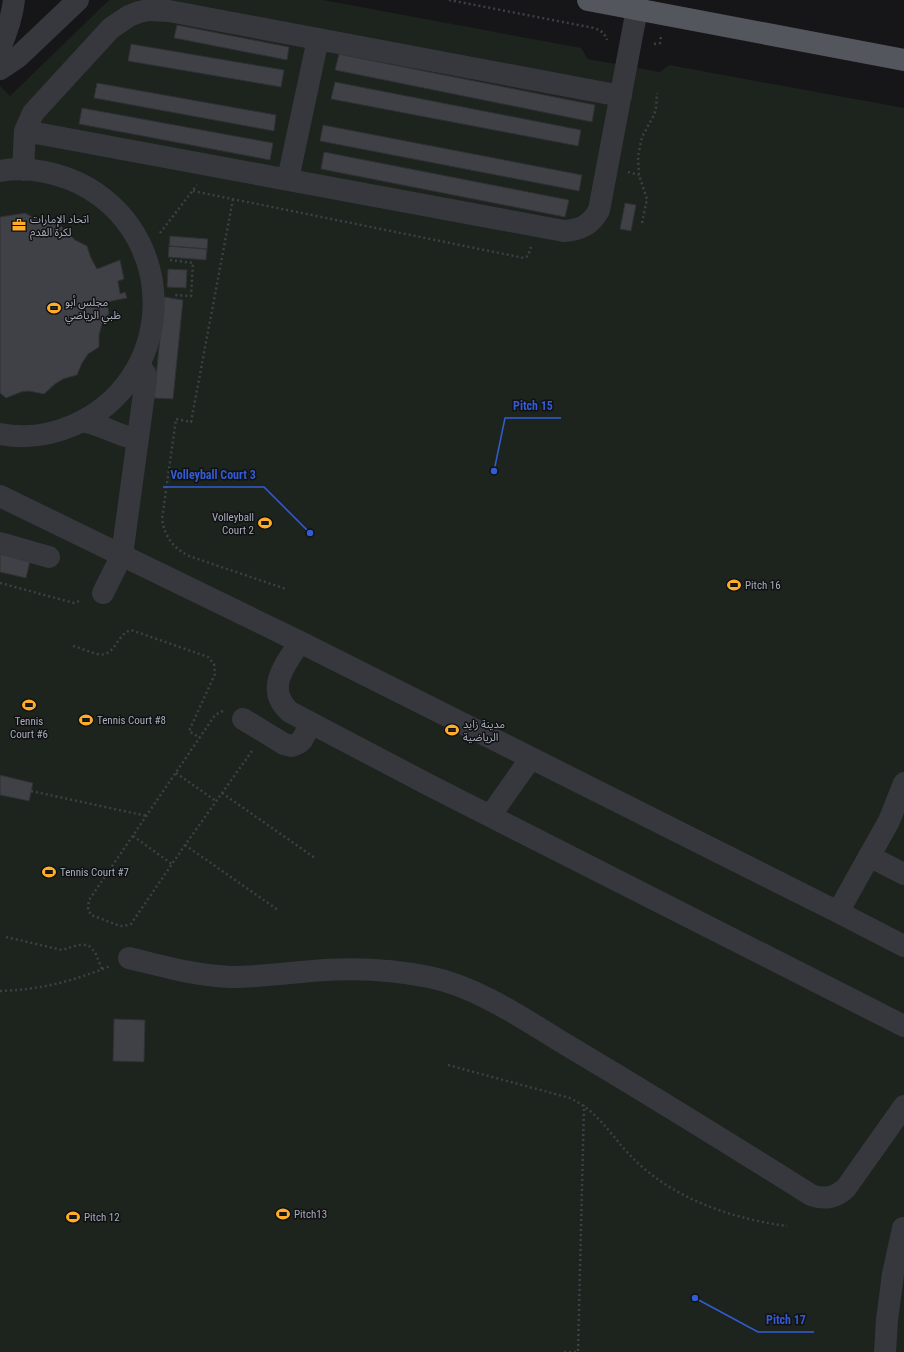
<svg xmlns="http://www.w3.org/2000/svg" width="904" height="1352" font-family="'Roboto Condensed','Noto Sans Arabic',sans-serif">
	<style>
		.green { fill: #1c241d }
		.building { fill: #404146; stroke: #303035 }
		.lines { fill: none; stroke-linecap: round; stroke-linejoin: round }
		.path { stroke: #3d4045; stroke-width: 2.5; stroke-dasharray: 2 3; stroke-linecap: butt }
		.minor { stroke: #37383e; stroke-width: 22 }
		.major { stroke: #53565d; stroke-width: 22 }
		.labels { text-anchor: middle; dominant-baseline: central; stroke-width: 3; stroke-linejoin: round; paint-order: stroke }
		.poi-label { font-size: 11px; fill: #a7aeba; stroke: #111114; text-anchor: start }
		.leader { fill: none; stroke: #325cd4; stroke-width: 1.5 }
		.callout-dot { fill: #325cd4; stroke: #111114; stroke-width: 1.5 }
		.callout-label { font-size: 12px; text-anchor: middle; font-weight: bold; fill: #325cd4; stroke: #111114; stroke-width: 3; stroke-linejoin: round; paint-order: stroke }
	</style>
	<rect width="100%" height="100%" fill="#161619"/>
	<path class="green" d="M109,0H323L581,48L588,59L660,72L669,65L904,108V1352H0V86L10,96Z"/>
	<path class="building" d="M177,25L289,47L287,60L174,38Z
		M131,44L284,70L281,87L128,61Z
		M339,54L595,105L592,122L335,70Z
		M335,82L581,130L578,146L331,99Z
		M97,83L276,115L274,131L94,98Z
		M82,108L273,143L270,160L79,124Z
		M323,125L582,175L579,191L320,141Z
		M324,152L569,200L565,217L321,169Z
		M625,203L636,205L631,231L620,229Z
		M25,213L36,219L58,223L75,240L87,246L91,258L97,269L120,260L124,279L118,281L120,294L125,292L127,298L107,302L109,313L102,324L99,335V347L88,354L82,363L77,375L63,379L55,384L44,394L29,391L21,392L6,398L0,393V217Z
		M170,236L208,239L207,249L169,246Z
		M169,246L207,249L206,260L168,257Z
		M168,269L187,270L186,288L167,287Z
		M164,297L183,300L173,399L154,398Z
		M0,554L30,561L26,578L0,572Z
		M0,775L33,783L29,801L0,795Z
		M114,1019L145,1020L144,1062L113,1061Z"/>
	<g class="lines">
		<path class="path" d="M449,0L594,28C600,30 605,33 607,40
			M654,44L660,43L661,36
			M628,172L639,175
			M193,191L524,258L528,256L531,247
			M233,199L191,422L176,419L162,519C165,537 173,548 189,556L286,589
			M642,223L647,199L639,175L638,156L642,137L654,115L656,108L657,93
			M160,233L197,185
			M170,260L193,263L191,296L175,295
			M0,583L74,603L82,600
			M73,646C81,648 89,652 97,654C116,658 116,634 131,630L208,657L214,664L215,674L189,731L200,738
			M223,711L215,715L89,900L88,909L91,915L120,926H124L131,924L185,845L252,751
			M176,773L216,801
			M31,791L147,816
			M222,793L315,858
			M133,836L172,864
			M185,845L278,910
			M6,937L62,950L78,945H85L89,946L95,952L102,969
			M0,991C39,990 74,981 110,966
			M448,1065L570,1098C598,1112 607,1130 627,1152C668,1197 728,1218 787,1226
			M564,1352H578L584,1105"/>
		<path class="minor" d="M0,48C7,32 12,17 14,0
			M0,69L18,57L78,0
			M25,131L564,231C580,230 591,225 599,210L637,9
			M23,170L25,131L33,113L111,28L129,16L139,12L149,10L169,11L621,96
			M0,171C29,166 62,173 88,188C181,243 174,381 74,425C51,435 25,439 0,434
			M288,179L318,39
			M82,421C102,424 117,436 137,439
			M0,496L300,642L838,912L904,946
			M0,543L49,557
			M103,593L122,555L146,379L145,373L139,365
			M300,642C285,665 264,689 290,712L431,786L904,1026
			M243,719L284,744L292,746L299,743L302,740L311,723
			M490,816L531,758
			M869,856L904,874
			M838,912L889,821L904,783
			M129,958C162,966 197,976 231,977C262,977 294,972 325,970C359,968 395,970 429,977C480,987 531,1024 575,1050C654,1097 733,1146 811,1195C825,1200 835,1198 846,1188L904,1106
			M885,1352L887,1320L893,1274L903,1228"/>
		<path class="major" d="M588,0L904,60"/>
	</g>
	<defs>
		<g id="office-bare" transform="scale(1.08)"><path d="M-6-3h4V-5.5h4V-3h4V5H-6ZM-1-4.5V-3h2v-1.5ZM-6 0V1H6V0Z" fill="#ffad28" stroke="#111114" stroke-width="2.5" paint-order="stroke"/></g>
		<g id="stadium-bare" transform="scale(1.08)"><path d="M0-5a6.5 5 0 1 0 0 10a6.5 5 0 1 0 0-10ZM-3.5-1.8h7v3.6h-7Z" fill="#ffad28" stroke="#111114" stroke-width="2.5" paint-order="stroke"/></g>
	</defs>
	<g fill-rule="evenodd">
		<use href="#office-bare" x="19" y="225"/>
		<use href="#stadium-bare" x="54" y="308"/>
		<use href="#stadium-bare" x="265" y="523"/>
		<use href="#stadium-bare" x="734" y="585"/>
		<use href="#stadium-bare" x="29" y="705"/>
		<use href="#stadium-bare" x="86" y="720"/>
		<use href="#stadium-bare" x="452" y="730"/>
		<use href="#stadium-bare" x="49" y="872"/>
		<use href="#stadium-bare" x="283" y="1214"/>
		<use href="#stadium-bare" x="73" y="1217"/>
	</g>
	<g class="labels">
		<g class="poi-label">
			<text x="30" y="219">اتحاد الإمارات<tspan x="30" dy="13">لكرة القدم</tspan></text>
			<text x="65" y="302">مجلس أبو<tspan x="65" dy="13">ظبي الرياضي</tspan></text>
			<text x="254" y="517" text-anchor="end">Volleyball<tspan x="254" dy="13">Court 2</tspan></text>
			<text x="745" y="585">Pitch 16</text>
			<text x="97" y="720">Tennis Court #8</text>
			<text x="29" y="721" text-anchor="middle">Tennis<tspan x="29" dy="13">Court #6</tspan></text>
			<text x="463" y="724">مدينة زايد<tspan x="463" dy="13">الرياضية</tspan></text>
			<text x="60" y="872">Tennis Court #7</text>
			<text x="294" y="1214">Pitch13</text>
			<text x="84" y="1217">Pitch 12</text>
		</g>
	</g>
	<path class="leader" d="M494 471L505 418H561M310 533L264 487H163M695 1298L758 1332H814"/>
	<g class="callout-dot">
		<circle cx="494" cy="471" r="4"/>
		<circle cx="310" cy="533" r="4"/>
		<circle cx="695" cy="1298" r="4"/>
	</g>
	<g class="callout-label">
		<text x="533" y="410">Pitch 15</text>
		<text x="213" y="479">Volleyball Court 3</text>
		<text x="786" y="1324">Pitch 17</text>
	</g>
</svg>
